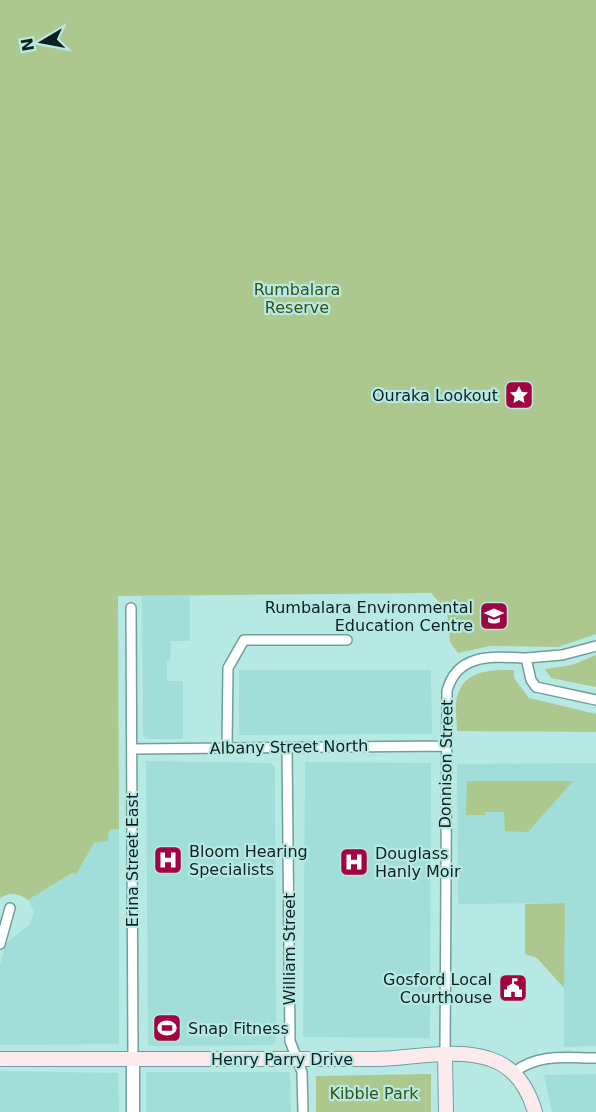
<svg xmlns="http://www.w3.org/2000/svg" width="596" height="1112" font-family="'DejaVu Sans',sans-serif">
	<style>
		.built { fill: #a2ded9 }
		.green { fill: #acc88f }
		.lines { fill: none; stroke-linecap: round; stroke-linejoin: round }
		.minor-casing { stroke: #6f9f9b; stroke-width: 12 }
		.tertiary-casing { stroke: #6f9f9b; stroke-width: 15 }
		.secondary-casing { stroke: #6f9f9b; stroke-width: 16 }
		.minor { stroke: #fff; stroke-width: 9 }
		.tertiary { stroke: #fff; stroke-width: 12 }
		.secondary { stroke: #faeaec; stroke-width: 14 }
		.labels { text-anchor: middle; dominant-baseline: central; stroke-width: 4.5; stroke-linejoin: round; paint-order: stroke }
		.park-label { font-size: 16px; fill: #375111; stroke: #b7e9e4 }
		.poi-label { font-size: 16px; fill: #0d201f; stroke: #b7e9e4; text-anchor: end }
		.street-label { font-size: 16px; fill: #0d201f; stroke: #b7e9e4 }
	</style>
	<rect width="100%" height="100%" fill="#b7e9e4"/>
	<path class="built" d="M142,596H190V641H171L170,661H167V681H183V739H151L146,738L143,734Z
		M239,670H431L432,734L239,735Z
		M146,761L271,763L275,767L276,1042L272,1045L150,1046L148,1044Z
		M305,762L431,763L430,1038L303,1037Z
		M596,763V1046L564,1047V903L458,904L457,764Z
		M119,829V1044L0,1045V965L6,943L30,924L34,911L28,900L72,873L76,875L94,843L109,830Z
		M0,1071L118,1073L119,1112H0Z
		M146,1072H290L291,1112H146Z
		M596,1074V1112H552L544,1075Z"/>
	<path class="green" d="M0,0H596V634L558,647L490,646L458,653L450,642L447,611L431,593L118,596L119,829L109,830L108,841L94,843L76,875L72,873L28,900C18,893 10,892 0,898Z
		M596,655V687L551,678L545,669L572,665Z
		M514,670V678L529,698L596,714V732L457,731C457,720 454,704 458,694C466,669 493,670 514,670Z
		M467,781H573L528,832L505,831L504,812H485V815H466Z
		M565,903L564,988L537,958L525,954V904Z
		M431,1074V1112H316V1076Z"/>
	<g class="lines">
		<g class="minor-casing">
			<path id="minor" d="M131,608L133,1060
				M596,646L562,655L526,658L531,680L536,687L596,700
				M227,747L228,668L244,640H347
				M287,747L290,1041L302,1072L303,1112
				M132,749L446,746
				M0,944L10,908
				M445,1055L447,691C457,652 494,657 526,658
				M514,1072C540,1053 565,1058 596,1058"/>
		</g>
		<g class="tertiary-casing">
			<path id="tertiary" d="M133,1060V1112"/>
		</g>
		<g class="secondary-casing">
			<path id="secondary" d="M445,1055L446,1112
				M0,1059C124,1060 248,1059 373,1059C409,1059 456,1047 490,1059C515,1067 528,1088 535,1112"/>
		</g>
		<use href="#minor" class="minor"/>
		<use href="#tertiary" class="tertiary"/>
		<use href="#secondary" class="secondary"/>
	</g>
	<defs>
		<g id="sight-square" transform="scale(1.5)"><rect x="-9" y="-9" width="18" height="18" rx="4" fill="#a10441" stroke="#b7e9e4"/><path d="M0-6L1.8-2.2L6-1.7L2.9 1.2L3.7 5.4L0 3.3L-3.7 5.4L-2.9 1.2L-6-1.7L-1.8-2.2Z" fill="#fff"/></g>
		<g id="school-square" transform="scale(1.5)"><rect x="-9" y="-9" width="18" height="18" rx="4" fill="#a10441" stroke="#b7e9e4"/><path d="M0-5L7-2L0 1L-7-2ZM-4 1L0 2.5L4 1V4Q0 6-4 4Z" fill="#fff"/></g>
		<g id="hospital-square" transform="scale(1.5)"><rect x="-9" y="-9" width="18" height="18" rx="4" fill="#a10441" stroke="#b7e9e4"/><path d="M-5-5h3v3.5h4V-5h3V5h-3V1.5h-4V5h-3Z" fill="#fff"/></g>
		<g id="civic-square" transform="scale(1.5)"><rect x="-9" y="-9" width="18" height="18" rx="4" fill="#a10441" stroke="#b7e9e4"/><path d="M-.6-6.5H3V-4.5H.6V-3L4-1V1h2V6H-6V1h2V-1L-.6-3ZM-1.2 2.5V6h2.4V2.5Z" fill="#fff"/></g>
		<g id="stadium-square" transform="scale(1.5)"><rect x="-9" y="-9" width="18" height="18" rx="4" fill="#a10441" stroke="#b7e9e4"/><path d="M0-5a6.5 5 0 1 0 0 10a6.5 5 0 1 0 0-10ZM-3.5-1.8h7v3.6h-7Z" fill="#fff"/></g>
	</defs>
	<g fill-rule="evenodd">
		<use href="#sight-square" x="519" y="395"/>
		<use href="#school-square" x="494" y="616"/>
		<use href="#hospital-square" x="168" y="860"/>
		<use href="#hospital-square" x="354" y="862"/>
		<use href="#civic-square" x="513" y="988"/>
		<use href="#stadium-square" x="167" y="1028"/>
	</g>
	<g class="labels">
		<g class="park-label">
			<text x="297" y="289">Rumbalara<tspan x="297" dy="18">Reserve</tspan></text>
			<text x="374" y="1093">Kibble Park</text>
		</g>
		<g class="poi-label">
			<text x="498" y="395">Ouraka Lookout</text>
			<text x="473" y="607">Rumbalara Environmental<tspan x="473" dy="18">Education Centre</tspan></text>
			<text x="189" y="851" text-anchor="start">Bloom Hearing<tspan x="189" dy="18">Specialists</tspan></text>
			<text x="375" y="853" text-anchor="start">Douglass<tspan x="375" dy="18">Hanly Moir</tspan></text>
			<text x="492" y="979">Gosford Local<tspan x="492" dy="18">Courthouse</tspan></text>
			<text x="188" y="1028" text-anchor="start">Snap Fitness</text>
		</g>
		<g class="street-label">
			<text transform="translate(289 747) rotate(-1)">Albany Street North</text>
			<text transform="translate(446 764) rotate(-89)">Donnison Street</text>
			<text transform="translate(132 860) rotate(-90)">Erina Street East</text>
			<text transform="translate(289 949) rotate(-90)">William Street</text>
			<text x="282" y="1059">Henry Parry Drive</text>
		</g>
	</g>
	<g transform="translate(42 42) rotate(260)" stroke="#b7e9e4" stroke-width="4.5" paint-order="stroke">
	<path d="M0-4.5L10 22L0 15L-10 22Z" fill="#0d201f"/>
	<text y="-9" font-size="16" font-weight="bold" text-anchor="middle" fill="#0d201f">N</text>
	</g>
</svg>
